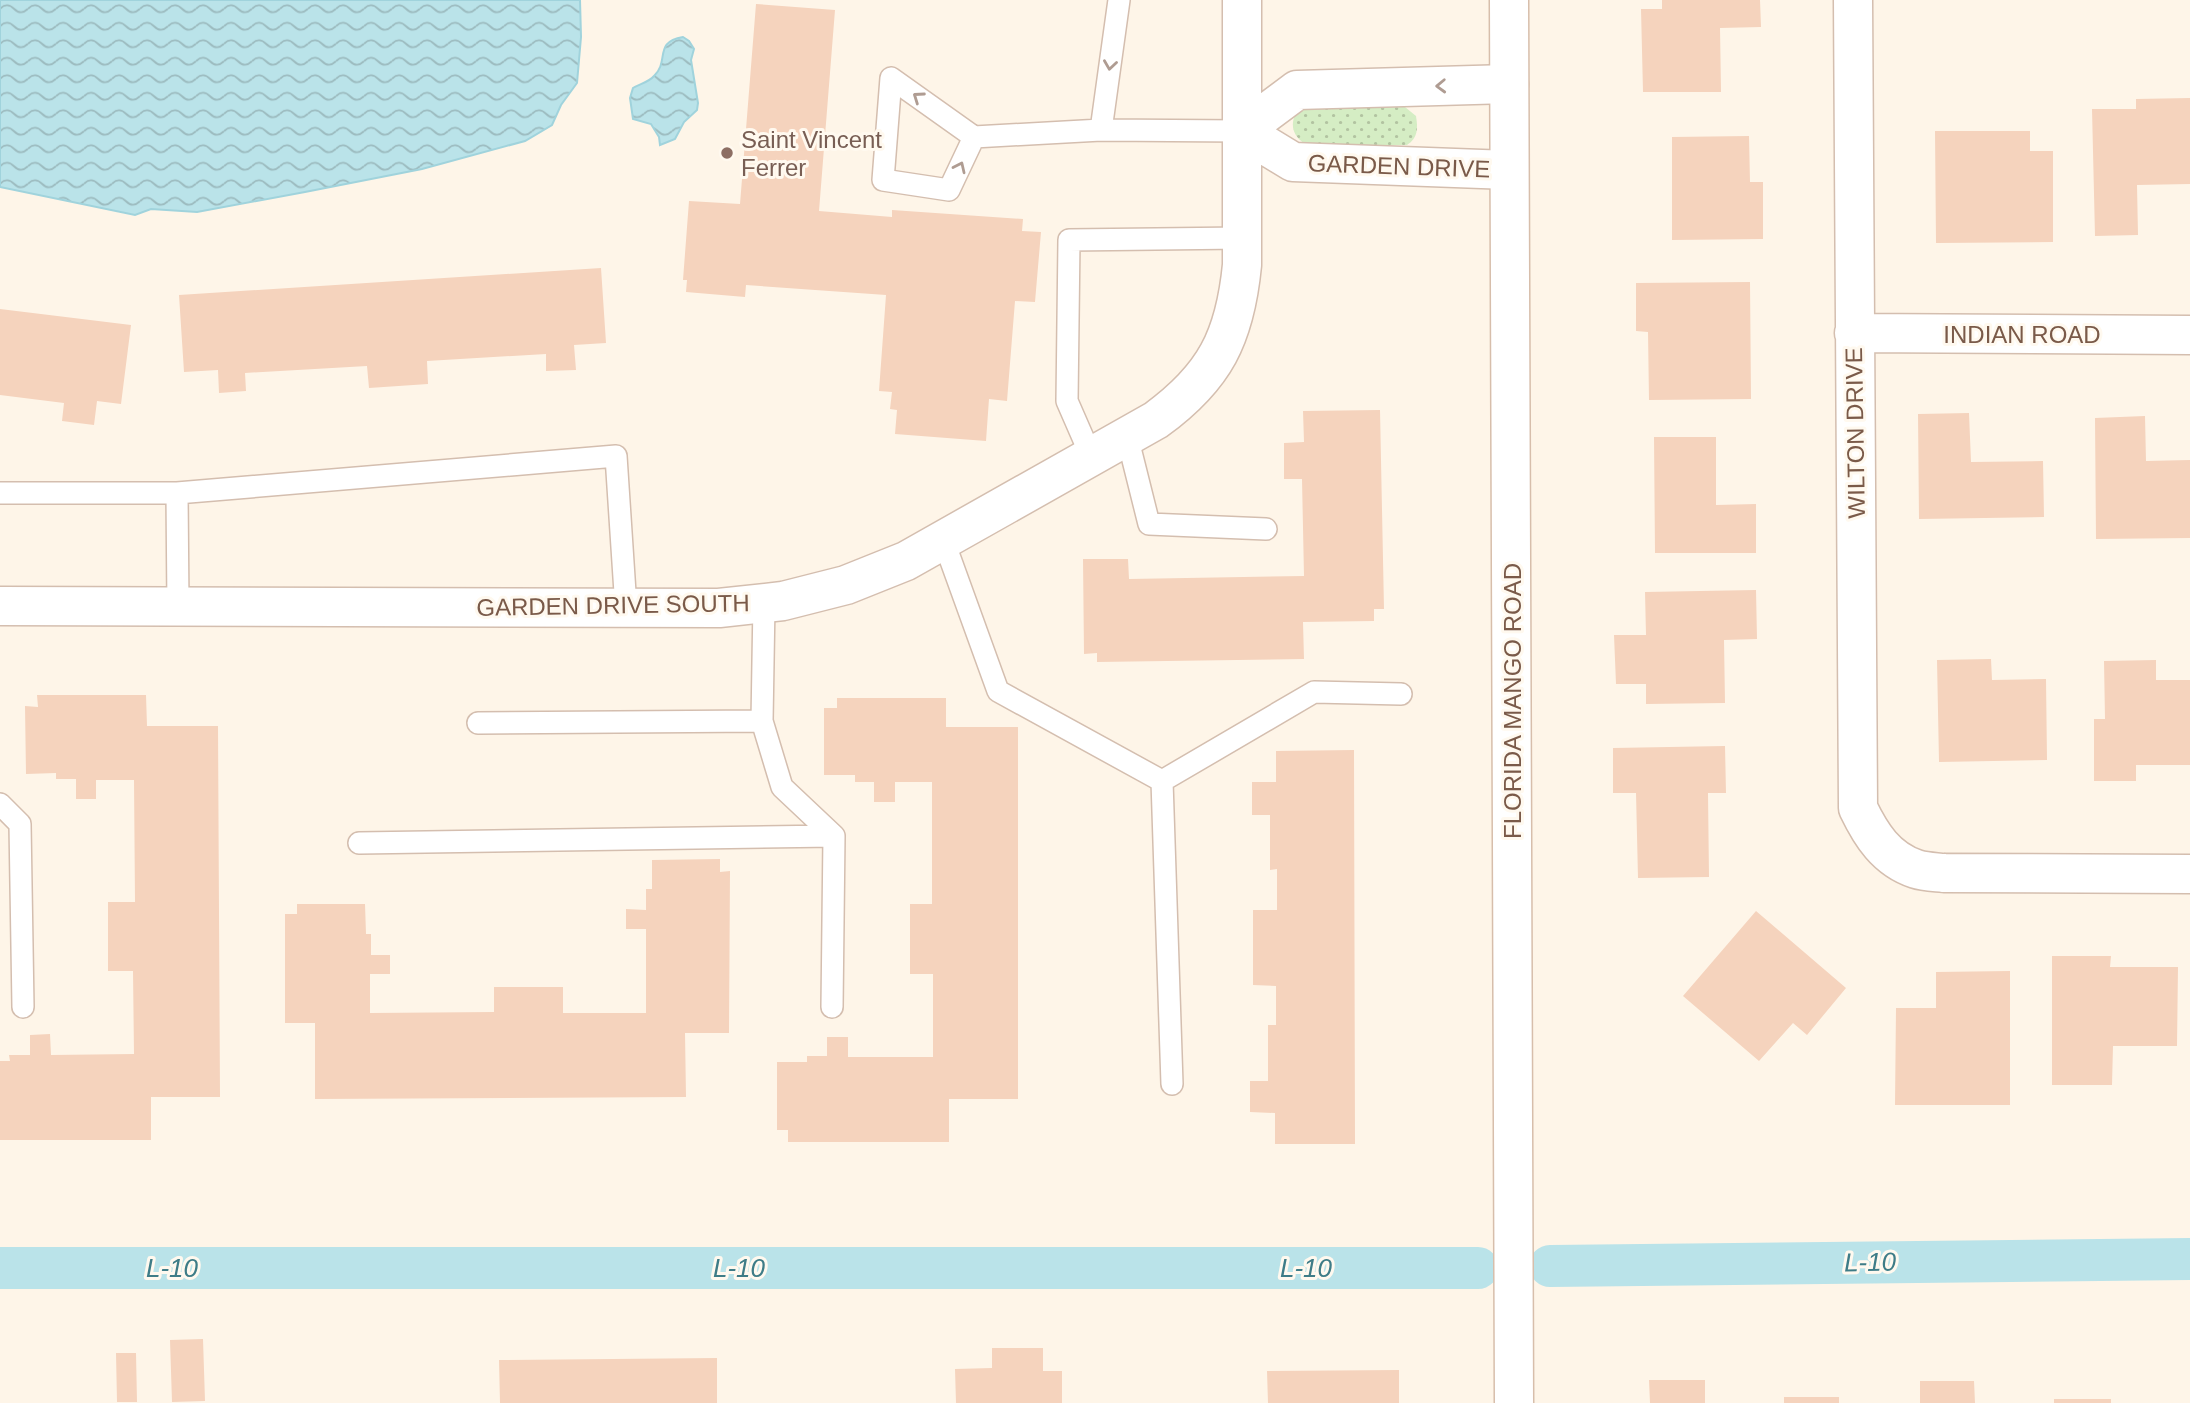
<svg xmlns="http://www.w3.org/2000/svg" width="2190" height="1403" font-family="Helvetica,sans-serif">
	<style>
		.grass { fill: url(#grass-dots) }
		.water { fill: url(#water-waves); stroke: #a0d3dc; stroke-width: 2 }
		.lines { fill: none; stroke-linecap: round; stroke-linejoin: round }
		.canal { stroke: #bae3e9; stroke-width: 42 }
		.building { fill: #f5d3bd }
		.lane-casing { stroke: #d4beaf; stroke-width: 24 }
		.street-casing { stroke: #d4beaf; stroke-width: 41 }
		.secondary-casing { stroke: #d7beab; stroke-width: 41 }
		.lane { stroke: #fff; stroke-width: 21 }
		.street { stroke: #fff; stroke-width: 38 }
		.secondary { stroke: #fff; stroke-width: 38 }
		.oneway { stroke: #af9c92 }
		.education-dot { fill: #8d6e63; stroke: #fff9ef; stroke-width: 2.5 }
		.labels { text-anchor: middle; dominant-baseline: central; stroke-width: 6; stroke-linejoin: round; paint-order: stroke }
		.education-label { font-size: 24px; fill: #785e54; stroke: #fff9ef; text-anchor: start }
		.street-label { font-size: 24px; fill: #7a5a49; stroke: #fff9ef }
		.water-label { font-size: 26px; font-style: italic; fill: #3e7c87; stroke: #fff9ef }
	</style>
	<defs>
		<pattern id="grass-dots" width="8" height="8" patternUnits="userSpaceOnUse" patternTransform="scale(1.75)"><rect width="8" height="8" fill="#d5edc4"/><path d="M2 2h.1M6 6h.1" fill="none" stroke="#b2c3a1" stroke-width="1.8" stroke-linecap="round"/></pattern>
		<pattern id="water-waves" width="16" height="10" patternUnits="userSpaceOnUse" patternTransform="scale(1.75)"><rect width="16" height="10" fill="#bae3e9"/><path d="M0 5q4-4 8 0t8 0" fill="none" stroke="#9cbbbf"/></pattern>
	</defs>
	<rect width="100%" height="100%" fill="#fef5e8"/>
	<path class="grass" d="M1405,107L1416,116C1418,128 1418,138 1407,145H1307C1294,138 1289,126 1296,113L1307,109Z"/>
	<path class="water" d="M0,0H580L581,37L577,83L561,105L552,125L525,141L422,169L305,192L197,212L151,209L135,215L0,187Z
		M683,37L689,41L694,49L691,60L698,103L697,110L684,122L675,139L660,145L659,137L651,124L633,119L630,98L633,88C640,84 649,82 654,76C670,61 653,42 683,37Z"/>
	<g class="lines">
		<path class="canal" d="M1550,1266L2190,1259
			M0,1268H1478"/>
	</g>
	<path class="building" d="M1662,0H1760L1761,27L1720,28L1721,92H1643L1641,9H1662Z
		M756,4L835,10L819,211L892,217V210L1023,219L1022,231L1041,232L1035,302L1015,301L1007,401L989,399L986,441L895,434L897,410L890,409L892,392L879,391L886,295L746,285L745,297L686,292L687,280H683L689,201L740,204Z
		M2190,98V184L2137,185L2138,235L2095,236L2092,109H2136V99Z
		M1935,131H2030V151H2053V242L1936,243Z
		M1749,136L1750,182H1763V239L1672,240V137Z
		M601,268L606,343L574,345L576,370L546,371V354L427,361L428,384L369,388L367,366L245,373L246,391L219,393L218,370L184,372L179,295Z
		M1750,282L1751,399L1649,400L1648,332L1636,331V283Z
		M0,309L131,325L121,404L97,401L94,425L62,421L64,403L0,395Z
		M1380,410L1384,609H1374V621L1303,622L1304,659L1097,662V653L1084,654L1083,559H1128L1129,579L1304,576L1302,479H1284V443L1304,442L1303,411Z
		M1969,413L1971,462L2043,461L2044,517L1919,519L1918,414Z
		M2145,416L2146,461L2190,460V538L2096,539L2095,418Z
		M1654,437H1716V505L1756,504V553H1655Z
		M1756,590L1757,639L1724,640L1725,703L1646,704V684H1616L1614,635H1646L1645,592Z
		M1991,659L1992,680L2046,679L2047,760L1939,762L1937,660Z
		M2156,660V680H2190V765H2136V781H2094V719H2105L2104,661Z
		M37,695H146L147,726H218L220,1097H151V1140H0V1061H10L9,1055H30V1035L50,1034L51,1055L134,1054L133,971H108V902H135L134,780H96V799H76V779H56V773L26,774L25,706L38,707Z
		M837,698H946V727H1018V1099H949V1142H788V1130H777V1062H807V1056H827V1037H848V1057H933V974H910V904H932V782H895V802H874V782H855V775H824V708H837Z
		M1725,746L1726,793H1708L1709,877L1638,878L1636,793H1613V748Z
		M1354,750L1355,1144H1275V1113L1250,1112V1081H1268V1025H1276V986L1253,985V910H1277V869L1270,870V815H1252V782H1276V751Z
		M720,859V872L730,871L729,1033H685L686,1097L315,1099V1023H285V914H297V904H365L366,934H371V955H390V974H370V1013L494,1012V987H563V1013H646V929H626V909L646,910V889H652V860Z
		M1756,911L1846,988L1807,1035L1793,1023L1759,1061L1683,996Z
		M2052,956H2111L2110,967H2178L2177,1046H2113L2112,1085H2052Z
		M2010,971V1105H1895L1896,1008H1936V972Z
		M203,1339L205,1401L172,1402L170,1340Z
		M992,1348H1043V1371H1062V1403H956L955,1369L992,1368Z
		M116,1353H136L137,1402H117Z
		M717,1358V1403H500L499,1360Z
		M1399,1370V1403H1268L1267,1371Z
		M1649,1380H1705V1403H1650Z
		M1920,1381H1974L1975,1403H1920Z
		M1784,1397H1839V1403H1784Z
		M2054,1399H2111V1403H2054Z"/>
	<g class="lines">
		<g class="lane-casing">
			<path id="lane" d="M1101,130L1119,0
				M974,137L949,190L883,180L891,78L974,137L1101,130L1242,131
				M1127,436L1149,524L1266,529
				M1091,456L1067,401L1069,240L1243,238
				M0,493H177L616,456L626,608
				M177,493L178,606
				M943,539L998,691L1162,781L1172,1084
				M764,603L762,721L782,787L834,836L832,1007
				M478,723L762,721
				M1162,781L1314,692L1401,694
				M0,804L20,824L23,1007
				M359,843L834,836"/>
		</g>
		<g class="street-casing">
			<path id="street" d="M1853,0L1858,808C1871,835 1886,859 1916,869C1925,872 1935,872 1944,873L2190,874
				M1242,131L1297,90L1509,84
				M1242,131L1293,162L1509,170
				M1854,333L2190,335
				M0,606L719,608L783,601L846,585L906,561L1156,420C1215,377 1235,337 1242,265V0"/>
		</g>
		<g class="secondary-casing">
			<path id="secondary" d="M1509,0L1514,1403"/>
		</g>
		<use href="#lane" class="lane"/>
		<use href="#street" class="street"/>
		<use href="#secondary" class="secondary"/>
	</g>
	<defs><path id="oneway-chevron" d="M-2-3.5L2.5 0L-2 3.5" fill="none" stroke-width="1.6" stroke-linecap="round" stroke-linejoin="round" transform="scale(1.75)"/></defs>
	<g class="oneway">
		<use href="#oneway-chevron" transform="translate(1110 65) rotate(98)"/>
		<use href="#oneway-chevron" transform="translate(1441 86) rotate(178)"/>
		<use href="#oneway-chevron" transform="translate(918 97) rotate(-145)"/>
		<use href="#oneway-chevron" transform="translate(960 167) rotate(-65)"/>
	</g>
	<circle class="education-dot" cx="727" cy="153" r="7"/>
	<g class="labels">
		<g class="education-label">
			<text x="741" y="139">Saint Vincent<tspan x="741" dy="28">Ferrer</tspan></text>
		</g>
		<g class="street-label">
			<text transform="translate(1399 166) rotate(2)">GARDEN DRIVE</text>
			<text x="2022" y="334">INDIAN ROAD</text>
			<text transform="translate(1855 433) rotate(-91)">WILTON DRIVE</text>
			<text transform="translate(613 605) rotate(-1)">GARDEN DRIVE SOUTH</text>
			<text transform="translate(1512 701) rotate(-90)">FLORIDA MANGO ROAD</text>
		</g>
		<g class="water-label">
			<text transform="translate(1870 1262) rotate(-1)">L-10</text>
			<text x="172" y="1268">L-10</text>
			<text x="739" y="1268">L-10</text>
			<text x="1306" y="1268">L-10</text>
		</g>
	</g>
</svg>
